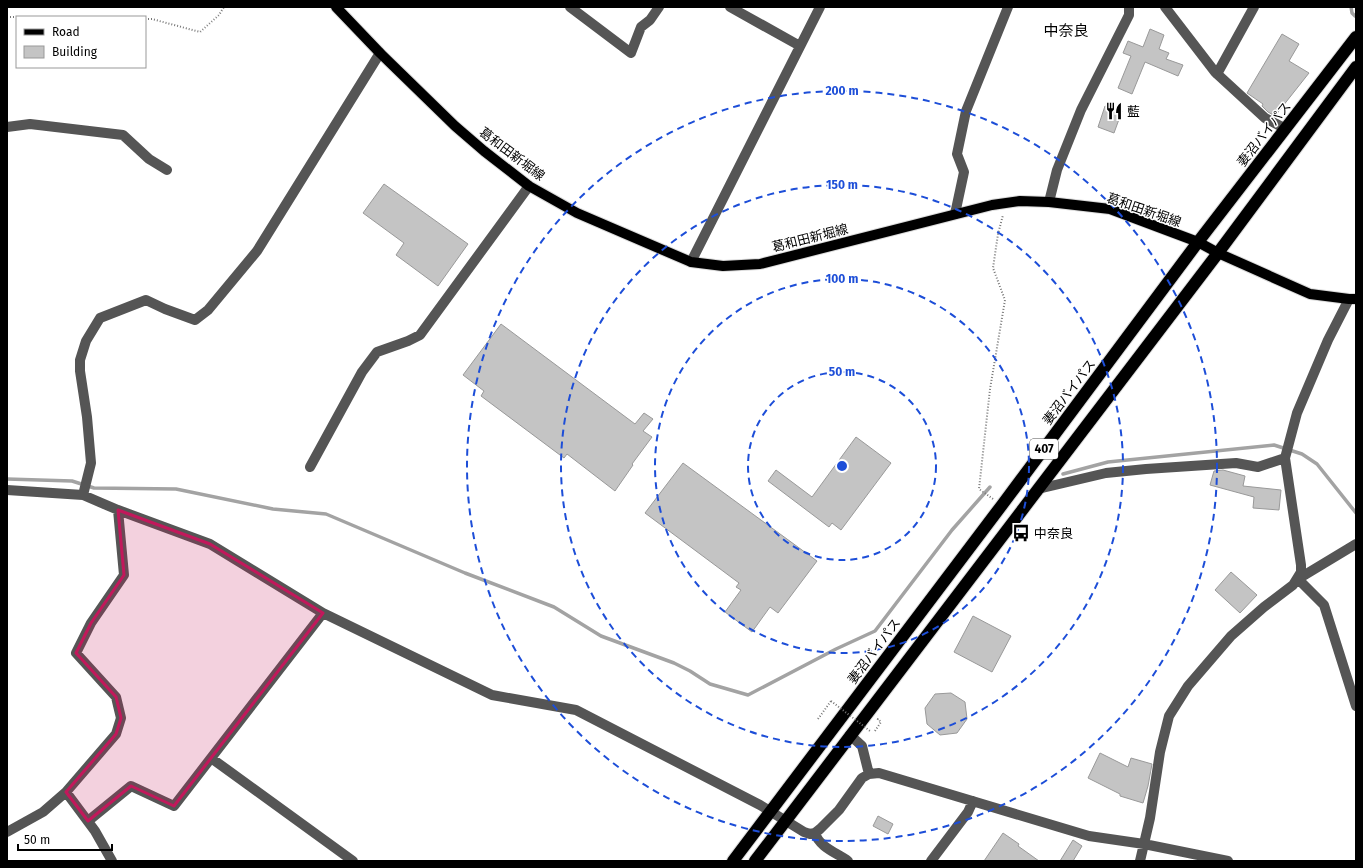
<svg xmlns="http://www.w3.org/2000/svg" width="1363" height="868" font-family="'Fira Sans','Noto Sans JP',sans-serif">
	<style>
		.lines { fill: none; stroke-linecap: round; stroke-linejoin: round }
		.stream { stroke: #a3a3a3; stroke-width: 3.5 }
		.building { fill: #c4c4c4; stroke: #999 }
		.major-casing { stroke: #dbdbdb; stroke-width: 12 }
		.highway-casing { stroke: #dbdbdb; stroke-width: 14 }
		.path { stroke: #777; stroke-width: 2; stroke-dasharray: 1 2; stroke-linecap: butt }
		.minor { stroke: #555; stroke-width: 10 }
		.major { stroke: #000; stroke-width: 10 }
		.highway { stroke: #000; stroke-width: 12 }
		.path-bridge { stroke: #777; stroke-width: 2; stroke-dasharray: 1 2; stroke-linecap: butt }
		.marked { fill: #c2185b; fill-opacity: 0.2; stroke: #c2185b; stroke-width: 3; stroke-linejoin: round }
		.ring { fill: none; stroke: #1d4ed8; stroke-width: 2; stroke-dasharray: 7 5 }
		.labels { text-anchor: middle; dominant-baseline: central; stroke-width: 3; stroke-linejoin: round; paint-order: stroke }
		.shield { fill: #fff; stroke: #4c4c4c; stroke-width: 1 }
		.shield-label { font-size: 12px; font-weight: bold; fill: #000 }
		.poi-label { font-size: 13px; fill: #000; stroke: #fff; text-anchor: start }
		.street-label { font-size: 13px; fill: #000; stroke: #fff }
		.quarter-label { font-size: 15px; fill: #000; stroke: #fff }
		.centre { fill: #1d4ed8; stroke: #fff; stroke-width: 2 }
		.ring-label { font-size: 12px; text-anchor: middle; font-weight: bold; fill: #1d4ed8; stroke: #fff; stroke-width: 3; stroke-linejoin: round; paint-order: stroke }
	</style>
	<rect width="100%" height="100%" fill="#fff"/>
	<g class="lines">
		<path class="stream" d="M1351,7L1352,13L1355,16
			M1063,474L1108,462L1274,445L1302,454L1317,464L1356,513
			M7,479L72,481L94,488L176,489L273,509L326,514L465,573L554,607L601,636L674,663L690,671L710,684L748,695L836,649L875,631L952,530L990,487"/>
	</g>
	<path class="building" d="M1150,29L1164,35L1159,49L1169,53L1166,59L1183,65L1178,76L1145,62L1132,94L1118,88L1131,56L1123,53L1128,41L1143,47Z
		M1282,34L1299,44L1289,61L1309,73L1275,116L1268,112L1262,106L1263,104L1247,93Z
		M1105,106L1122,111L1114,133L1098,127Z
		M384,184L468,244L438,286L396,255L404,243L363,213Z
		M501,324L635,424L644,413L653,419L643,431L652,437L632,464L633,465L615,491L567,454L564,458L481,396L484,391L463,375Z
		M856,437L891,463L841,530L832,523L829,527L768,481L776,470L812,497Z
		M683,463L817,561L778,613L770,607L752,632L725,612L741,590L736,587L739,583L645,513Z
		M1223,470L1245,476L1243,486L1281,490L1279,510L1253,508L1254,497L1210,485L1214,471Z
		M1231,572L1257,595L1240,613L1215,590Z
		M973,616L1011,636L992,672L954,652Z
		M951,693L965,702L967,719L957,733L940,735L927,724L925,708L935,694Z
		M1100,753L1128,767L1131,758L1152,764L1148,786L1143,803L1120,796V794L1088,778Z
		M878,816L893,824L888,834L873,826Z
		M1003,833L1019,844L1018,846L1039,861H984Z
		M1073,840L1082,846L1073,861H1060Z"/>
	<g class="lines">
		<g class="major-casing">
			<path id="major" d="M336,7L380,53L455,126L484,151L529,186L577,213L691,262L723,266L760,264L992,205L1020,201L1049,202L1110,209L1198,242L1218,253L1310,294L1349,299H1356"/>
		</g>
		<g class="highway-casing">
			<path id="highway" d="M733,861L1002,505L1198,242L1356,37
				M755,861L1218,253L1356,67"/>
		</g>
		<path class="path" d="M7,17H37
			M145,19H152L200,32L219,15L224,7
			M993,499L979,489L990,389L1005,300L993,268L998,234L1003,215
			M818,719L831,701
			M875,731L881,722L878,719L877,721"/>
		<path class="minor" d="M570,7L631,53L641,27L650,20L659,7
			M730,7L800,46
			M1165,7L1215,72L1265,118L1286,129
			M1217,74L1254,7
			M7,127L30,124L123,135L149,159L167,170
			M1049,202L1057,170L1081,110L1129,15V7
			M955,214L964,172L957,154L966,111L1008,7
			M691,262L820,7
			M310,467L362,372L377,352L408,341L420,335L529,186
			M1038,489L1106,473L1146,469L1236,463L1258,467L1285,458
			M7,490L83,495L118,510L210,544L323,613L492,695L576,710L760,805L804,832L810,834L815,833L820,829L839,810L862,778L869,774L879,773L1089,836L1144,844L1228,861
			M83,495L91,463L87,417L80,371V360L86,341L100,318L146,300L165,309L195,320L208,310L257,251L380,53
			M1356,544L1298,579L1324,605L1356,706
			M850,735L862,746L869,774
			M211,758L353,861
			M66,792L95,831L112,861
			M88,821L131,786L174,806L323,613
			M7,832L43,812L66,792L116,734L121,718L116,697L76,653L91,623L124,575L118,510
			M815,833C819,847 837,853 848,861
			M931,861L968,812L973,801
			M1140,861L1150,818L1160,752L1169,716L1188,686L1231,636L1264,607L1293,585L1301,572V565L1285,458L1297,413L1328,340L1349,299"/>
		<use href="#major" class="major"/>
		<use href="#highway" class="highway"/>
		<path class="path-bridge" d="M831,701L870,731"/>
	</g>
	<path class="marked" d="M118,510L210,544L323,613L174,806L131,786L88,821L66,792L116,734L121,718L116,697L76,653L91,623L124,575Z"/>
	<g class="ring">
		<circle cx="842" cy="466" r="94"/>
		<circle cx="842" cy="466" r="187"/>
		<circle cx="842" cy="466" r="281"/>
		<circle cx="842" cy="466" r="375"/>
	</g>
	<defs>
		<g id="restaurant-bare" transform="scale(1.38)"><path d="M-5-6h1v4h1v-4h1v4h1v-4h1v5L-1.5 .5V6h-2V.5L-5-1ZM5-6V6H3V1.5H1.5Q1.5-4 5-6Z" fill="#000" stroke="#fff" stroke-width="2.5" paint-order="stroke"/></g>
		<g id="bus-bare" transform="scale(1.38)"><path d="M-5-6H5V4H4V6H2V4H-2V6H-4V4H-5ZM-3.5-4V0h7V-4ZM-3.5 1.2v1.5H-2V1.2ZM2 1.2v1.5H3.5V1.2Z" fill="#000" stroke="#fff" stroke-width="2.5" paint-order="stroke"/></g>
	</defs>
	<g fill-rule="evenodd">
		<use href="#restaurant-bare" x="1114" y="111"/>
		<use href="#bus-bare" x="1021" y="533"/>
	</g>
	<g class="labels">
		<rect class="shield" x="1030" y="439" width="28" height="20" rx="3"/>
		<g class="shield-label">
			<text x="1044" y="449">407</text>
		</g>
		<g class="poi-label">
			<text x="1127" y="111">藍</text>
			<text x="1034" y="533">中奈良</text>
		</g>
		<g class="street-label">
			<text transform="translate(1264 134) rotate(-52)">妻沼バイパス</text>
			<text transform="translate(512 154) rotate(37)">葛和田新堀線</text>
			<text transform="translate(1144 210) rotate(19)">葛和田新堀線</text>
			<text transform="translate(810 238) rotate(-14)">葛和田新堀線</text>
			<text transform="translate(1069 392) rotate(-53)">妻沼バイパス</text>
			<text transform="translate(874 651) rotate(-53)">妻沼バイパス</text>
		</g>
		<g class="quarter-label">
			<text x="1066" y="31">中奈良</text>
		</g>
	</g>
	<circle cx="842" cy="466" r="6" class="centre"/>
	<g class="ring-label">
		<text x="842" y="95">200 m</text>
		<text x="842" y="189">150 m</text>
		<text x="842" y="283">100 m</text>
		<text x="842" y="376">50 m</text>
	</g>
	<rect width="1363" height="868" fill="none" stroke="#000000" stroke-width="16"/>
	<rect x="16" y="16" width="130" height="52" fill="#ffffff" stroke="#999999"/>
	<rect x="24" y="29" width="20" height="6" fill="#000000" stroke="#999999"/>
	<text x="52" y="36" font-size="12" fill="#000000">Road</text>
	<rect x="24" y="46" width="20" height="12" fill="#c4c4c4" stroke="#999999"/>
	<text x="52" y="56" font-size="12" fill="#000000">Building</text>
	<path d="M18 844v6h94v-6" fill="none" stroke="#000000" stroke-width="2"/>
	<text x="24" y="844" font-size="12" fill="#000000" stroke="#ffffff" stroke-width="3" paint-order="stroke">50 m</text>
</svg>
